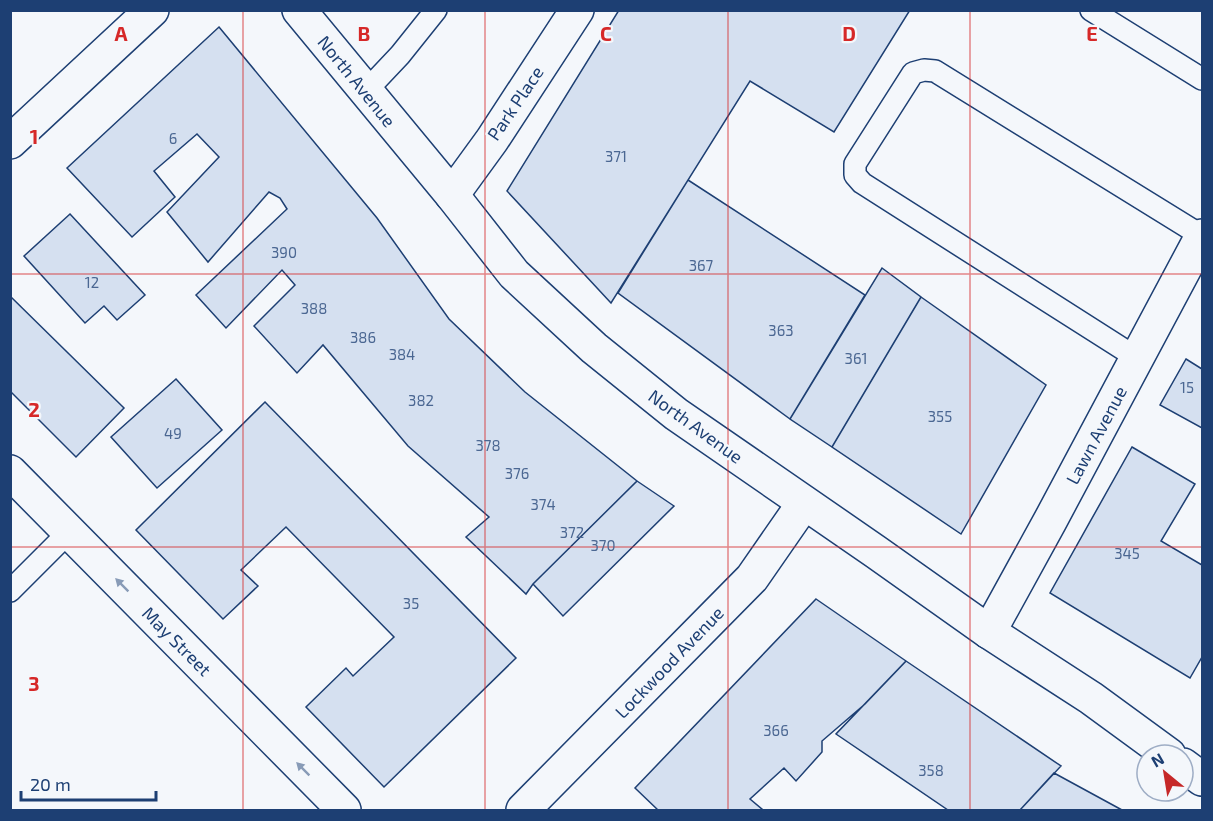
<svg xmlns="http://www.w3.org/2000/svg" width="1213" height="821" font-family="'Exo 2',sans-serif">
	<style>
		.building { fill: #d5e0f0; stroke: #1d3f73; stroke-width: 1.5 }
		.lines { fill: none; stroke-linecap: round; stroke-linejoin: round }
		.service-casing { stroke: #1d3f73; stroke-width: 24 }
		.minor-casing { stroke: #1d3f73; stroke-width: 36 }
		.tertiary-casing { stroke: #1d3f73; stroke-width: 36 }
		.primary-casing { stroke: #1d3f73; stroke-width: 36 }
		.service { stroke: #f4f7fb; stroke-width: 21 }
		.minor { stroke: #f4f7fb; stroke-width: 33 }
		.tertiary { stroke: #f4f7fb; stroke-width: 33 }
		.primary { stroke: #f4f7fb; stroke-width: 33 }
		.oneway { fill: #889bb7 }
		.grid { fill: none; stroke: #d62828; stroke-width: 1.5; stroke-opacity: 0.55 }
		.labels { text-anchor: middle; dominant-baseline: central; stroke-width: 4.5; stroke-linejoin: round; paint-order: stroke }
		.number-label { font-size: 15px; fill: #4b6792 }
		.street-label { font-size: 18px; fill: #1d3f73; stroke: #f4f7fb }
		.grid-label { font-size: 20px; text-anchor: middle; font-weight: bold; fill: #d62828; stroke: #f4f7fb; stroke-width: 4.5; stroke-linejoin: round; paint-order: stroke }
	</style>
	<rect width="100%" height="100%" fill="#f4f7fb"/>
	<path class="building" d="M619,10H910L834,132L750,81L611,303L507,191Z
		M219,27L377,218L449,319L525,392L637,481L533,584L526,594L466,537L489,517L408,446L323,345L297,373L254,326L295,285L282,270L226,328L196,295L287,209L280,198L269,192L208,262L167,212L219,157L197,134L154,171L175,197L132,237L67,168Z
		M688,180L865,295L790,419L618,293Z
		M70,214L145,295L117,320L104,306L85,323L24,256Z
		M882,268L921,297L832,447L790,419Z
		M10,296L124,408L76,457L10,391Z
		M921,297L1046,385L961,534L832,447Z
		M1186,359L1202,369V428L1160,405Z
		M176,379L222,430L157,488L111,437Z
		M265,402L516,658L384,787L306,707L346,668L353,676L394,637L286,527L241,570L258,586L223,619L136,530Z
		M1132,447L1195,484L1161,541L1202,565V657L1190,678L1050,593Z
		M637,481L674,506L563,616L533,584Z
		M816,599L906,661L865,704L822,741V752L796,781L784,768L750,799L763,810H658L635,788Z
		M906,661L1061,766L1020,810H948L836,734Z
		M1054,773L1122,810H1020Z"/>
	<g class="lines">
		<g class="service-casing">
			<path id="service" d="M1091,10L1202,79
				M366,91L400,55L436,10
				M1137,358L862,183L855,175V164L913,73L924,70L935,71L1202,236
				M10,591L69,532"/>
		</g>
		<g class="minor-casing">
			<path id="minor" d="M10,142L152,10
				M452,195L492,140L577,10
				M10,472L344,810
				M989,632L1050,521L1202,236"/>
		</g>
		<g class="tertiary-casing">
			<path id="tertiary" d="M523,810L752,578L804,503"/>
		</g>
		<g class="primary-casing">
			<path id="primary" d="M299,10L452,195L514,274L594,348L676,414L876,552L989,632L1091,698L1169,755
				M1183,765L1202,779"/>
		</g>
		<use href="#service" class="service"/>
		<use href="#minor" class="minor"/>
		<use href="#tertiary" class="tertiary"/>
		<use href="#primary" class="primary"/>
	</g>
	<defs><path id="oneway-solid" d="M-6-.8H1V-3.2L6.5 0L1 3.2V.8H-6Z" transform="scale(1.5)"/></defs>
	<g class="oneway">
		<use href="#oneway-solid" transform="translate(122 585) rotate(-135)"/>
		<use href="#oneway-solid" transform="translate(303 769) rotate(-135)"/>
	</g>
	<path class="grid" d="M243,10V810M485,10V810M728,10V810M970,10V810M10,274H1202M10,547H1202"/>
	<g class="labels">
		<g class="number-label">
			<text x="173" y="138">6</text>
			<text x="616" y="156">371</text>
			<text x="284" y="252">390</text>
			<text x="701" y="265">367</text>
			<text x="92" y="282">12</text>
			<text x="314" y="308">388</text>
			<text x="781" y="330">363</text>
			<text x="363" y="337">386</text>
			<text x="402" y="354">384</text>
			<text x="856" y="358">361</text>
			<text x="1187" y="387">15</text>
			<text x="421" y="400">382</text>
			<text x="940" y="416">355</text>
			<text x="173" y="433">49</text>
			<text x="488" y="445">378</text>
			<text x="517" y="473">376</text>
			<text x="543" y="504">374</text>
			<text x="572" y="532">372</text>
			<text x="603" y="545">370</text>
			<text x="1127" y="553">345</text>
			<text x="411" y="603">35</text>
			<text x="776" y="730">366</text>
			<text x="931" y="770">358</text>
		</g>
		<g class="street-label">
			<text transform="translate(357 81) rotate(51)">North Avenue</text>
			<text transform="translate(515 103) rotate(-56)">Park Place</text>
			<text transform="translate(696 426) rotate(36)">North Avenue</text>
			<text transform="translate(1096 435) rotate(-62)">Lawn Avenue</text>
			<text transform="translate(177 641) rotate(45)">May Street</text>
			<text transform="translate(669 662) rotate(-46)">Lockwood Avenue</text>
		</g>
	</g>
	<g class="grid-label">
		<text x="121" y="41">A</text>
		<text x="364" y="41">B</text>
		<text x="606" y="41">C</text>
		<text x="849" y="41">D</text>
		<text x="1092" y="41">E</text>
		<text x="34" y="144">1</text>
		<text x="34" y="417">2</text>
		<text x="34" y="691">3</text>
	</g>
	<rect width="1213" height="821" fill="none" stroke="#1d3f73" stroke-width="24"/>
	<g transform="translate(1165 773) rotate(330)"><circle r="28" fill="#f4f7fb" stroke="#9eadc5" stroke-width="1.5"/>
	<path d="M0-4.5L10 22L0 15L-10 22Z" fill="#c62828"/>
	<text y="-9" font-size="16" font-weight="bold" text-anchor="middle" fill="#1d3f73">N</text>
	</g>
	<path d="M21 791v9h135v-9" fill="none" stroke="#1d3f73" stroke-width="3"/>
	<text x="30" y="791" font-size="18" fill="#1d3f73" stroke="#f4f7fb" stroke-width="4.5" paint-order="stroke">20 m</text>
</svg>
